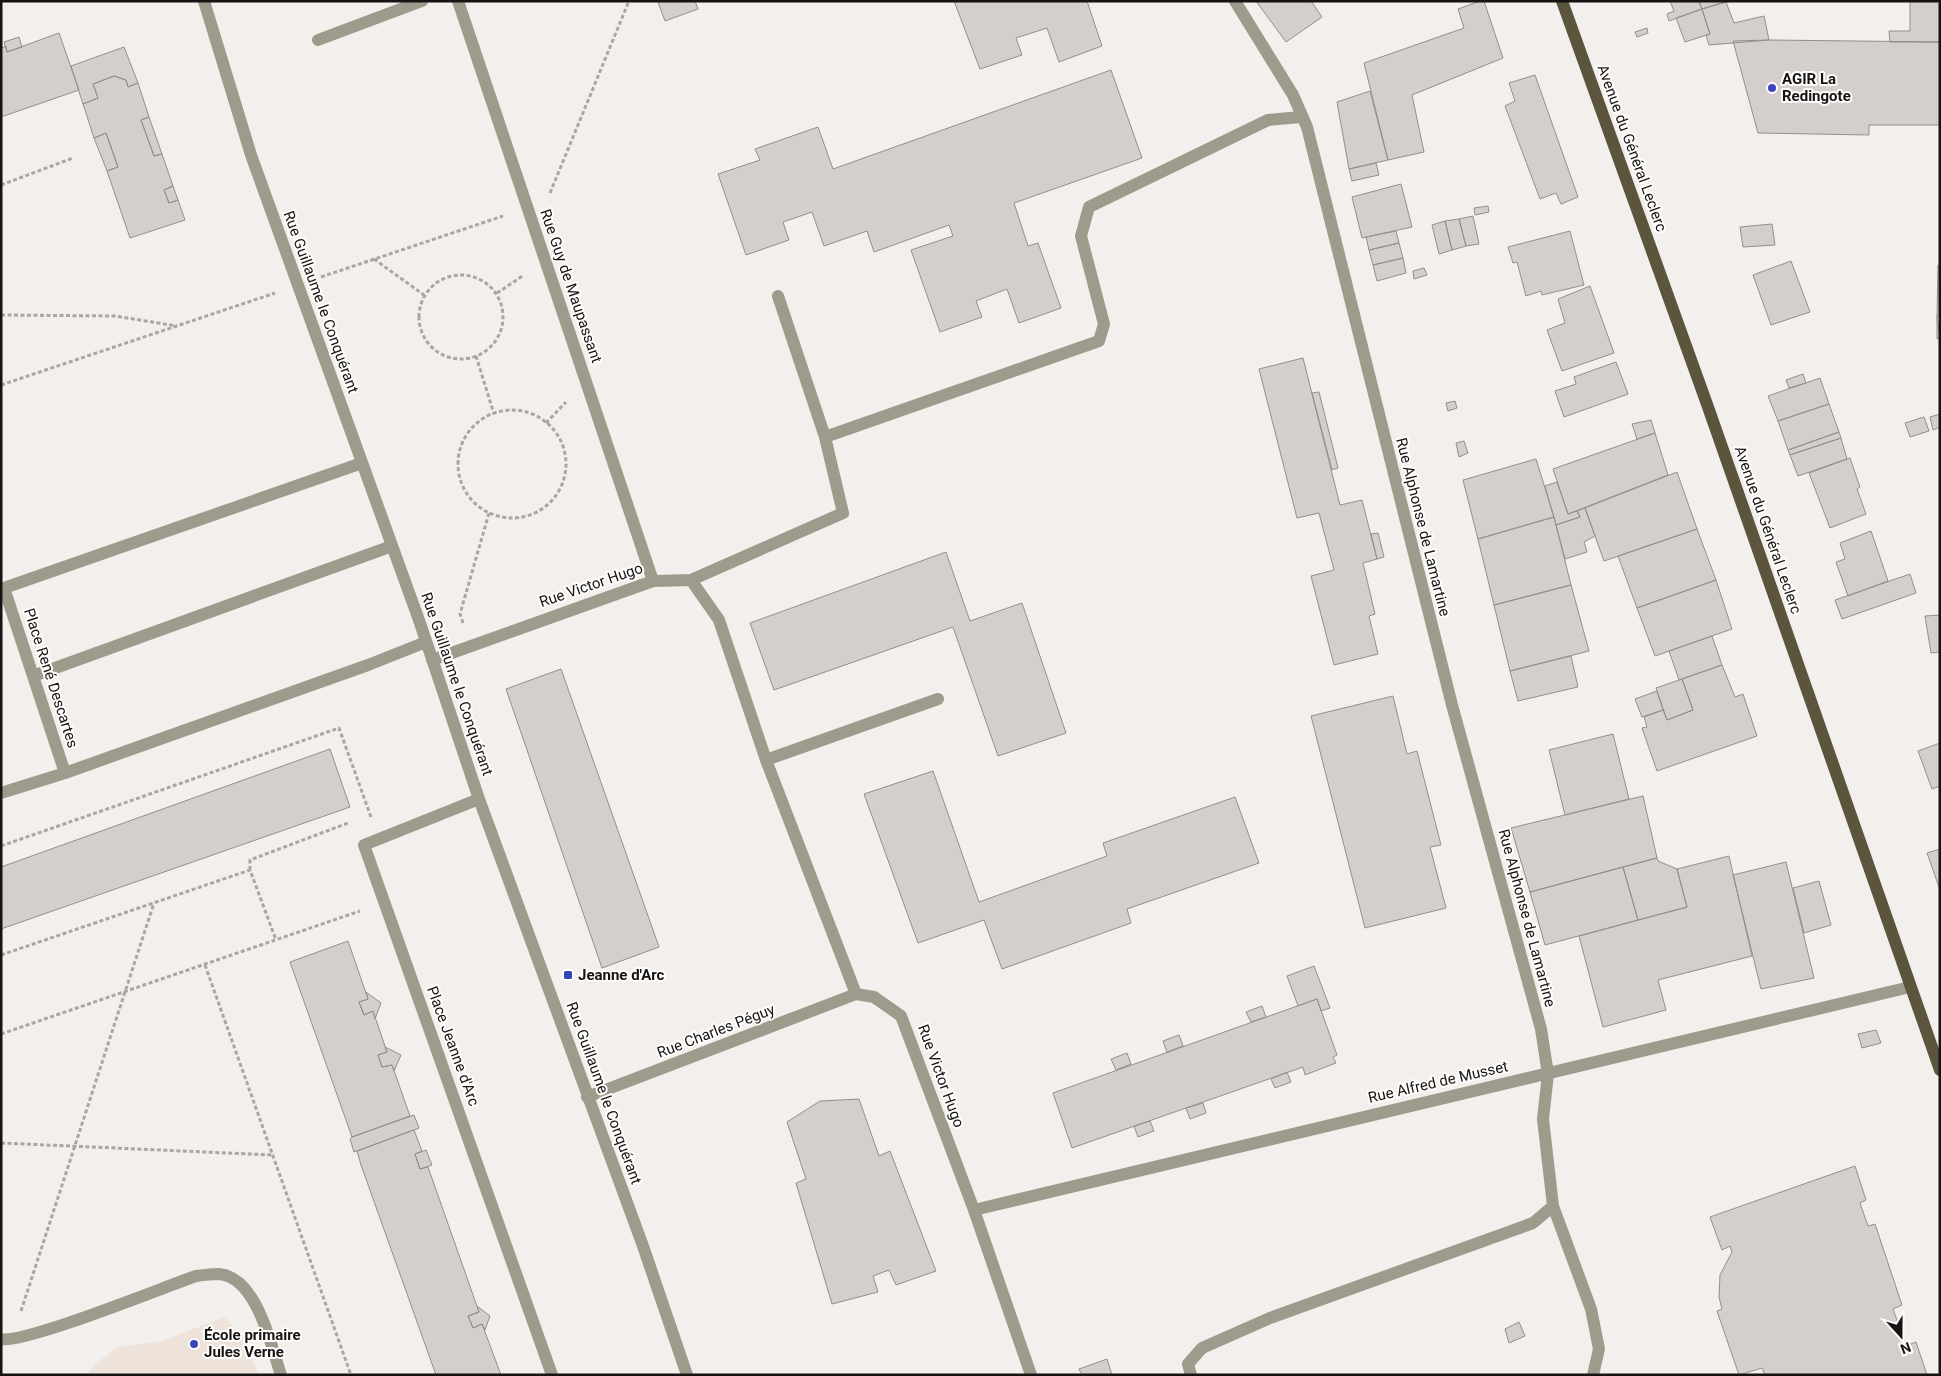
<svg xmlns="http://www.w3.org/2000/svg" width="1941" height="1376" font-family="Roboto,sans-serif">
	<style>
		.built { fill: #ede3da }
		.building { fill: #d4cecd; stroke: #948f8e }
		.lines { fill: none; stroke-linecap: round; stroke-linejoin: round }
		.path { stroke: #a9a6a4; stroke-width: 3; stroke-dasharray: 4 2.5; stroke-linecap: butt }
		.minor { stroke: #9e9b8d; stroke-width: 12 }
		.major { stroke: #5c553d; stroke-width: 12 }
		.poi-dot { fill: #3946b9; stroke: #fffdfb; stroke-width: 2 }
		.labels { text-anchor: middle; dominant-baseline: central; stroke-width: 4; stroke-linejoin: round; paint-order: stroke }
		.poi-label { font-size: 15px; font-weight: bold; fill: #151413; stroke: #fffdfb; text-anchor: start }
		.street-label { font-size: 15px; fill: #151413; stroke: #fffdfb }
	</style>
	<rect width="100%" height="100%" fill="#f3efec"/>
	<path class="built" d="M224,1317L246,1340L258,1375H86L98,1362L118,1347L163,1341Z"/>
	<path class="building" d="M695,1L698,9L665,21L658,2Z
		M954,1H1087L1102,46L1059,62L1047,28L1016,38L1022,55L980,69Z
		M1256,1H1311L1322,17L1286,42Z
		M1480,1H1484L1503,58L1412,95L1424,152L1388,160L1364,63L1464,28L1458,9Z
		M1670,1H1699L1702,9L1669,21L1667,14L1674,11Z
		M1699,1H1728L1702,9Z
		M1910,1H1940V42H1890L1889,31H1910Z
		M1726,2L1734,23L1764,16L1769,40L1709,45L1706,35L1710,34L1702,9Z
		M1702,9L1710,34L1685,42L1676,18Z
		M1647,28L1648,33L1637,37L1635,32Z
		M59,33L79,90L1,117V48L6,46L7,52Z
		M19,37L22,47L7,52L4,42Z
		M1769,40L1940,42V125H1869V135L1758,133L1733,41Z
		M124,47L138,83L128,87L126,80L114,76L93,84L98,98L83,104L71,66Z
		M1111,70L1142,158L1014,203L1028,246L1038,243L1061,308L1019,323L1007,289L976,301L982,317L940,332L911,250L953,236L949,225L874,252L867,231L824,246L812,212L783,222L789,240L746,255L718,174L760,160L755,149L818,127L833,169Z
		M1535,75L1578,197L1561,204L1556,193L1540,199L1505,106L1515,101L1509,83Z
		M114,76L126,80L128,87L138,83L149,117L141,120L154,156L162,154L173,186L164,190L169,203L178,200L185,220L130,238L107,171L118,167L106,133L94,138L83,104L98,98L93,84Z
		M1370,91L1388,160L1349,169L1337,102Z
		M149,117L162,154L154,156L141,120Z
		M106,133L118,167L107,171L94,138Z
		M1376,163L1379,175L1352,181L1349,169Z
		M1401,184L1412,227L1362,238L1352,197Z
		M173,186L178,200L169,203L164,190Z
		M1488,206L1489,212L1475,215L1474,208Z
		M1473,216L1479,244L1466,246L1459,219Z
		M1459,219L1466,246L1452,250L1445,221Z
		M1445,221L1452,250L1439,254L1432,225Z
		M1772,224L1775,245L1743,247L1740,227Z
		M1396,231L1399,243L1369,250L1366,237Z
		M1570,231L1584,285L1542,295L1541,291L1526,296L1517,262L1513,263L1508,247Z
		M1399,243L1403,258L1373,265L1369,250Z
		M1403,258L1406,273L1377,281L1373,265Z
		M1791,261L1810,312L1771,325L1753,275Z
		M1938,265H1940V315L1937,316Z
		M1424,268L1427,275L1414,279L1413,271Z
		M1590,286L1614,353L1562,371L1547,330L1565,323L1558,299Z
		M1937,316L1940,338L1937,339Z
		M1303,358L1340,505L1362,500L1377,559L1363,563L1375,614L1369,616L1378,654L1334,665L1311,576L1334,570L1319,513L1297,518L1259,369Z
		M1616,362L1628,394L1564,417L1555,391L1576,384L1574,377Z
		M1803,374L1806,383L1789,388L1786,380Z
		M1820,378L1829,404L1778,421L1768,396Z
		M1319,392L1338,468L1332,470L1312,393Z
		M1455,401L1457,408L1448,411L1446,403Z
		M1829,404L1839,432L1788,450L1778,421Z
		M1940,414V427L1933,430L1930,417Z
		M1924,417L1929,431L1910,437L1905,423Z
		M1651,420L1655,433L1637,439L1632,424Z
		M1839,432L1841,438L1790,455L1788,450Z
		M1655,433L1668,475L1568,514L1553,469Z
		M1841,438L1847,459L1798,476L1790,455Z
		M1464,441L1468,453L1459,457L1456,443Z
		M1850,458L1860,487L1857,489L1866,514L1830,528L1809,473Z
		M1536,459L1554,517L1478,539L1463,480Z
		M1677,472L1697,529L1604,561L1585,508Z
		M1557,482L1568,514L1577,511L1580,517L1556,525L1545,486Z
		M1585,508L1595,536L1584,542L1587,552L1565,559L1556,525L1580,517L1577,511Z
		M1554,517L1571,585L1494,605L1478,539Z
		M1697,529L1716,580L1637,608L1618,556Z
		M1871,531L1888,581L1848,596L1836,562L1845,559L1840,543Z
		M1378,533L1384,557L1377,559L1371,534Z
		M946,552L970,621L1022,603L1066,733L998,756L953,627L774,690L750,623Z
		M1910,574L1916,593L1842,619L1835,600Z
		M1716,580L1732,629L1655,656L1637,608Z
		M1571,585L1589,651L1510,671L1494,605Z
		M1940,615V652L1931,653L1925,616Z
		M1712,636L1722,665L1679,680L1669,651Z
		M1571,656L1578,687L1518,701L1510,671Z
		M1722,665L1735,697L1743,694L1757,736L1657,771L1642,728L1647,727L1644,717L1663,710L1667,720L1693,710L1682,679Z
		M561,669L659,947L602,968L506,689Z
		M1682,679L1693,710L1667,720L1656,688Z
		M1657,691L1663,710L1642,717L1635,699Z
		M1393,696L1407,754L1417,751L1441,845L1430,847L1446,908L1365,928L1311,716Z
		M1613,734L1629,799L1565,815L1549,750Z
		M1940,743V786L1932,789L1918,751Z
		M330,749L350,807L1,929V867Z
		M933,771L979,902L1107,856L1103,843L1235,797L1259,863L1127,909L1131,923L1002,969L984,920L918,943L864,794Z
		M1643,796L1657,858L1530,892L1511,828Z
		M1940,849V890L1927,853Z
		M1729,856L1752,956L1658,980L1666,1010L1603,1027L1579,936L1687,907L1677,869Z
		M1657,858L1658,861L1677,869L1687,907L1638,920L1623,867Z
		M1786,862L1814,978L1761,989L1733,875Z
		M1623,867L1638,920L1545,945L1530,892Z
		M1819,881L1831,925L1804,933L1793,888Z
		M348,941L368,999L359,1002L364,1015L373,1011L387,1052L378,1055L382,1067L392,1065L410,1116L352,1137L290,962Z
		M1314,966L1330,1008L1321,1011L1317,999L1298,1006L1287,976Z
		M366,992L381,1003L375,1019L373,1011L364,1015L359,1002L368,999Z
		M1317,999L1337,1055L1333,1057L1336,1063L1305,1075L1303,1067L1072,1148L1053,1093Z
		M1262,1006L1266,1017L1251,1022L1246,1012Z
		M1876,1030L1881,1043L1862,1048L1858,1034Z
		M1179,1035L1183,1046L1167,1052L1163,1041Z
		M385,1047L401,1055L394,1071L392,1065L382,1067L378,1055L387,1052Z
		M1127,1053L1131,1064L1116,1070L1111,1059Z
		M1287,1072L1291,1082L1275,1088L1271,1079Z
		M859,1099L879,1156L890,1151L936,1271L896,1285L889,1270L873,1276L878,1292L832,1304L796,1183L806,1179L787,1122L820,1101Z
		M1203,1103L1206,1113L1190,1119L1186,1108Z
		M414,1115L419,1128L354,1152L350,1139L352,1137Z
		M1150,1121L1154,1131L1138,1137L1134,1126Z
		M414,1130L422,1151L415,1154L420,1169L428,1167L479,1312L468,1316L473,1328L482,1324L501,1375H436L361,1165L357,1151Z
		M426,1150L432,1165L420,1169L415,1154Z
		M1855,1166L1866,1200L1860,1203L1868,1226L1875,1224L1902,1305L1893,1309L1906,1346L1916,1342L1927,1375H1765L1762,1368L1739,1375L1717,1311L1722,1309L1719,1297L1720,1275L1732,1252L1730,1246L1722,1250L1710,1217Z
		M477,1306L490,1316L485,1330L482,1324L473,1328L468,1316L479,1312Z
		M1519,1322L1525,1336L1509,1343L1505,1329Z
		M1107,1359L1112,1375H1082L1079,1369Z"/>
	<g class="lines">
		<path class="path" d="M1,185L73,158
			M550,193L629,1
			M374,259L424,295
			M419 317a42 42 0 1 1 84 0a42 42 0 1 1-84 0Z
			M321,277L503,216
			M497,293L524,275
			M1,315L115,316L177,326
			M476,356L494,414
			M1,385L275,293
			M458 464a54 54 0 1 1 108 0a54 54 0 1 1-108 0Z
			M546,423L566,402
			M463,623L460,614L489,513
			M1,846L339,728L371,817
			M250,870V860L348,823
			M1,955L250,870L276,940
			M205,965L351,1375
			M1,1034L360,911
			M1,1143L273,1155
			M21,1311L154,903"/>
		<path class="minor" d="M204,1L251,155L420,623L479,799L643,1246L687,1375
			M458,1L653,581
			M318,40L422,1
			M778,296L825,437
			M362,463L4,588L65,773L368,665L426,642
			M691,580L843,513L825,437L1099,341L1104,324L1081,236L1089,207L1268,120L1301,117
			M432,660L653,581L691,580L719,620L766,760L856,994L874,997L901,1016L974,1210L1031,1375
			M33,676L392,546
			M766,760L938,699
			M1,793L65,773
			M479,799L364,845L552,1375
			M587,1097L856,994
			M1553,1206L1591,1309L1599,1349L1593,1375
			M974,1210L1910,987
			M1,1339C24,1344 164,1287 196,1276C203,1275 212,1274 219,1274C257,1277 271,1346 281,1375
			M1191,1375L1188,1364L1202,1348L1270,1318L1533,1223L1553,1206L1543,1119L1548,1074L1541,1029L1452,705L1307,127L1293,95L1235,1"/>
		<path class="major" d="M1562,1L1708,407L1940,1070"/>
	</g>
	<g class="poi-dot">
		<circle cx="1772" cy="88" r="5"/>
		<rect x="563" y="970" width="10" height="10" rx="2.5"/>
		<circle cx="194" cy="1344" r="5"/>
	</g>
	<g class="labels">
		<g class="poi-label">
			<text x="1782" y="79">AGIR La<tspan x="1782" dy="17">Redingote</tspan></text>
			<text x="578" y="975">Jeanne d'Arc</text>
			<text x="204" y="1335">École primaire<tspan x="204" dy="17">Jules Verne</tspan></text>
		</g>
		<g class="street-label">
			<text transform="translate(1632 148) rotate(70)">Avenue du Général Leclerc</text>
			<text transform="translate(571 286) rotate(71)">Rue Guy de Maupassant</text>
			<text transform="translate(321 302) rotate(70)">Rue Guillaume le Conquérant</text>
			<text transform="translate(1423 527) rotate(76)">Rue Alphonse de Lamartine</text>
			<text transform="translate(1768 530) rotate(71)">Avenue du Général Leclerc</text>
			<text transform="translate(591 585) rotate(-19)">Rue Victor Hugo</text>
			<text transform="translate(51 678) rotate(72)">Place René Descartes</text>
			<text transform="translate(457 684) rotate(71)">Rue Guillaume le Conquérant</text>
			<text transform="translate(1527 918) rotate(75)">Rue Alphonse de Lamartine</text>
			<text transform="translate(716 1031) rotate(-21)">Rue Charles Péguy</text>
			<text transform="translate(453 1046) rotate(70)">Place Jeanne d'Arc</text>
			<text transform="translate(941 1076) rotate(70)">Rue Victor Hugo</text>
			<text transform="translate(1438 1082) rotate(-13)">Rue Alfred de Musset</text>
			<text transform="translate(604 1093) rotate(70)">Rue Guillaume le Conquérant</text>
		</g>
	</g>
	<rect width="1941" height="1376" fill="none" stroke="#151413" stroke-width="5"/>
	<g transform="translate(1901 1336) rotate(159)" stroke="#fffdfb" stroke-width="4" paint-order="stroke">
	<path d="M0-4L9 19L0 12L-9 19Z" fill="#151413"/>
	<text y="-8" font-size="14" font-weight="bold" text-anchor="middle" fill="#151413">N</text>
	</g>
</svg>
